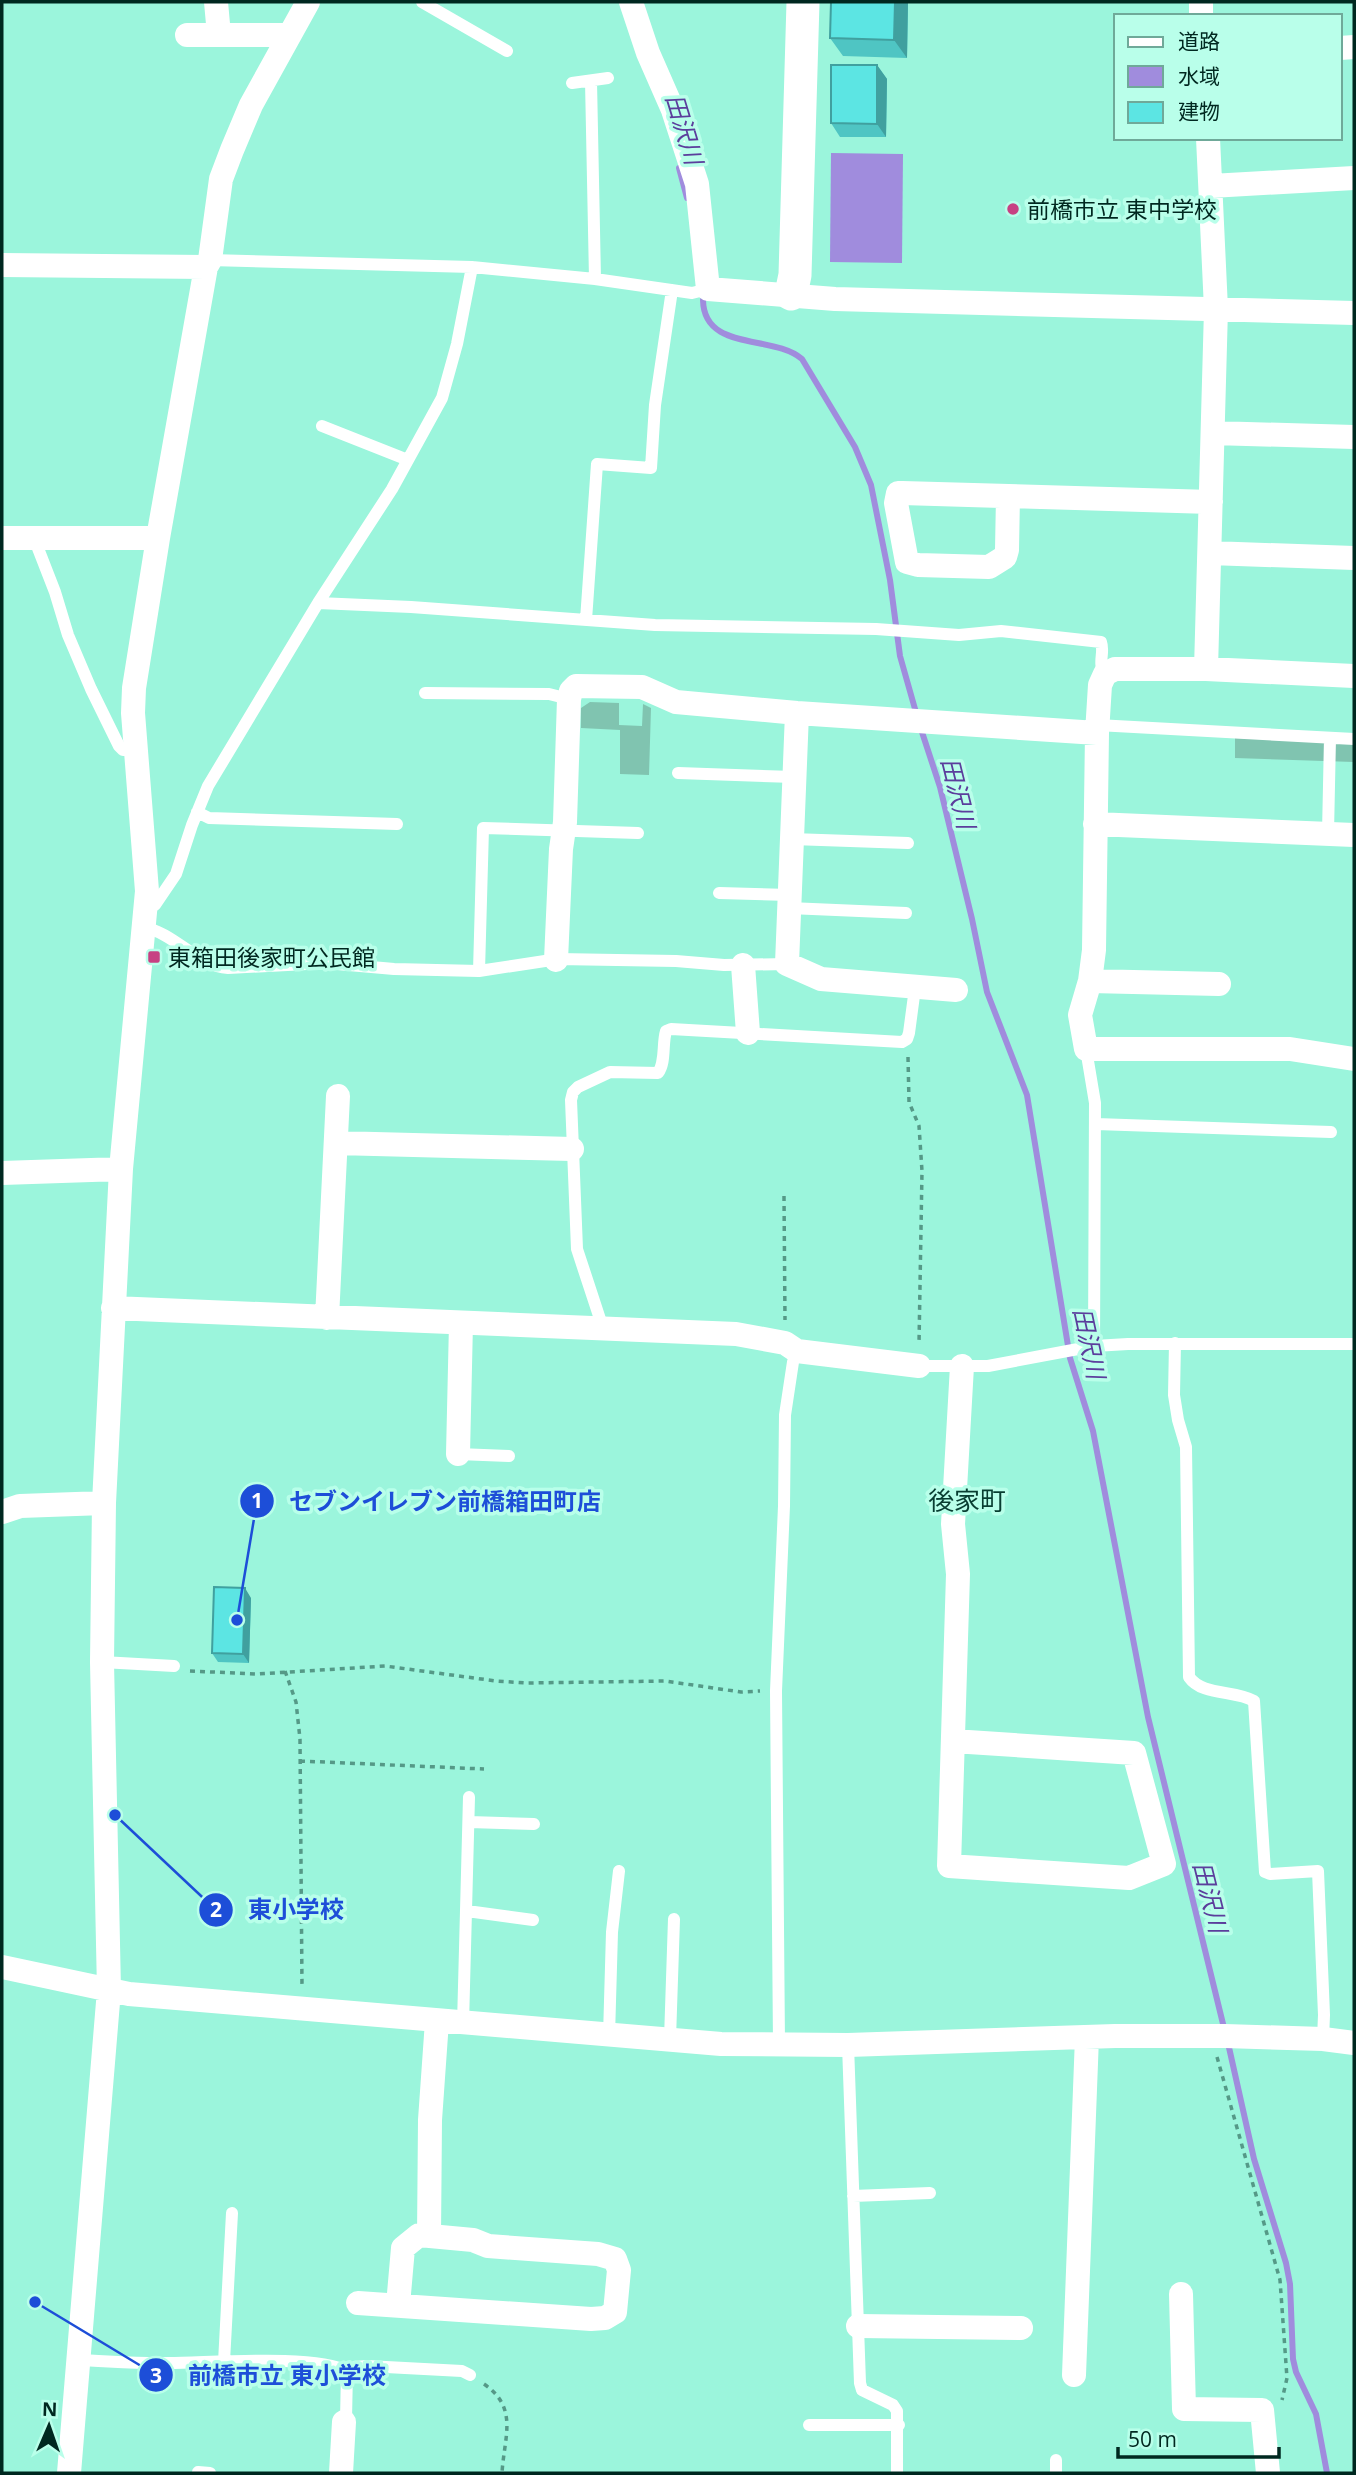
<svg xmlns="http://www.w3.org/2000/svg" width="1356" height="2475" font-family="'Open Sans','Noto Sans JP',sans-serif">
	<style>
		.green { fill: #80c4b0 }
		.water { fill: #a08cdd }
		.lines { fill: none; stroke-linecap: round; stroke-linejoin: round }
		.stream { stroke: #a08cdd; stroke-width: 6 }
		.path { stroke: #559987; stroke-width: 3.5; stroke-dasharray: 5 5; stroke-linecap: butt }
		.lane { stroke: #fff; stroke-width: 12 }
		.street { stroke: #fff; stroke-width: 24 }
		.secondary { stroke: #fff; stroke-width: 33 }
		.wall { fill: #4fc5c3 }
		.shaded-wall { fill: #40a09f }
		.building { fill: #5ce5e3; stroke: #40a09f; stroke-width: 2 }
		.poi-dot { fill: #c74183; stroke: #b9ffea; stroke-width: 2.5 }
		.labels { text-anchor: middle; dominant-baseline: central; stroke-width: 7; stroke-linejoin: round; paint-order: stroke }
		.poi-label { font-size: 23px; fill: #002820; stroke: #b9ffea; text-anchor: start }
		.water-label { font-size: 24px; font-style: italic; fill: #5b3e9c; stroke: #b9ffea }
		.quarter-label { font-size: 26px; fill: #083d31; stroke: #b9ffea }
		.leader { fill: none; stroke: #1d4ed8; stroke-width: 2.5 }
		.callout-dot { fill: #1d4ed8; stroke: #b9ffea; stroke-width: 2.5 }
		.mark-label { font-size: 21px; text-anchor: middle; font-weight: bold; fill: #fff }
		.callout-label { font-size: 24px; text-anchor: middle; font-weight: bold; fill: #1d4ed8; stroke: #b9ffea; stroke-width: 7; stroke-linejoin: round; paint-order: stroke }
	</style>
	<rect width="100%" height="100%" fill="#9bf5dc"/>
	<path class="green" d="M590,702L619,703V725L642,726L643,704L651,708L649,775L620,774V730L581,728V708Z
		M1235,738L1354,744V762L1235,758Z"/>
	<path class="water" d="M831,153L903,154L902,263L830,262Z"/>
	<g class="lines">
		<path class="stream" d="M679,168L687,198
			M703,300C704,352 773,334 802,359L855,447L871,485L890,580L900,656L917,716
			M920,726L940,787L972,919L987,992L1027,1095L1070,1358L1093,1431L1148,1717L1225,2032
			M1228,2043L1254,2159L1286,2263L1290,2284L1293,2359L1296,2372L1316,2414L1327,2473"/>
		<path class="path" d="M908,1057L909,1102L919,1126L922,1171L919,1344
			M784,1196L785,1320
			M190,1671L257,1674L385,1666L496,1681L527,1683L665,1681L741,1692L760,1691
			M285,1671L296,1702L300,1739L302,1986
			M300,1761L484,1769
			M1217,2057L1280,2280L1287,2378L1282,2400
			M484,2384C519,2408 504,2437 502,2473"/>
		<path class="lane" d="M422,2L507,51
			M591,81L595,279
			M572,83L608,78
			M210,260L472,267L595,279L692,293L708,289
			M322,426L408,460
			M34,538L55,592L68,635L91,689L119,746L123,750H135
			M318,603L411,607L655,625L876,629L959,635L1001,631L1101,642C1105,653 1097,663 1105,674
			M586,620L597,464L651,468L655,405L672,290
			M425,693L549,694L569,699
			M1097,725L1354,739
			M678,773L794,777
			M197,812L209,818L397,824
			M1328,833L1330,738
			M792,839L908,843
			M719,893L790,895
			M146,904L155,905L176,874L192,825L208,786L318,603L392,489L442,398L457,344L472,267
			M789,908L906,913
			M144,927C175,934 198,966 228,968L326,963L394,969L479,971L558,959L676,961L724,965L787,964
			M479,971L483,828L638,833
			M1086,1049L1095,1103L1094,1346
			M1096,1124L1331,1132
			M600,1329V1319L577,1249L571,1100L573,1092L578,1087L610,1072L658,1073C666,1062 662,1044 666,1031L671,1029L902,1042L907,1039L909,1033L915,988
			M1175,1343L1174,1395L1178,1420L1186,1447L1189,1677C1202,1696 1235,1690 1254,1701L1265,1872L1270,1874L1318,1871L1324,2015L1323,2039
			M919,1366H988L1094,1346L1128,1344H1354
			M458,1454L509,1456
			M102,1662L174,1666
			M469,1822L534,1824
			M467,1911L533,1920
			M463,2024L469,1797
			M609,2036L612,1932L619,1871
			M670,2039L674,1919
			M779,2045L776,1691L784,1506L785,1415L793,1362L797,1351
			M848,2045L860,2383L862,2390L893,2405L897,2411V2473
			M853,2196L930,2193
			M77,2360C108,2361 139,2364 169,2363C209,2363 316,2354 347,2371L346,2420L344,2422
			M224,2362L232,2213
			M347,2371L355,2367L367,2366L462,2371L470,2375
			M809,2425H899
			M198,2472L210,2473
			M1056,2473V2460"/>
		<path class="street" d="M216,2L219,35
			M631,2L648,53L673,110L697,184L708,289L835,299L1354,313
			M1201,2V16
			M187,35H288
			M1340,48L1354,47
			M1211,186L1354,178
			M2,265L206,267
			M1213,433L1354,437
			M1008,496L1007,550L1005,557L989,567L918,565L907,562L896,503L898,493H902L1211,502
			M2,538H158
			M1210,553L1354,558
			M1206,669L1216,309L1208,138
			M1354,676L1206,669H1115L1105,674L1100,685L1097,733L1094,950L1090,981L1080,1015L1086,1049H1290L1354,1059
			M797,713L787,964L821,979L956,990
			M1095,824L1354,835
			M556,960L561,849L565,822L569,699L571,691L576,686L642,687L676,702L797,713L1097,733
			M743,965L748,1033
			M1090,981L1219,984
			M336,1143L572,1149
			M2,1173L121,1169
			M113,1308L736,1334L785,1343L797,1351L919,1366
			M327,1318L338,1096
			M458,1454L461,1323
			M2,1512L20,1506L104,1503
			M953,1741L1134,1753L1164,1864L1129,1878L949,1866L958,1574L953,1524L962,1366
			M2,1967L129,1994L721,2044L848,2045L1115,2036H1225L1323,2039L1354,2043
			M429,2236L430,2120L437,2021
			M1181,2294L1184,2409L1262,2410L1268,2473
			M358,2303L591,2319L605,2318L615,2312L619,2270L615,2259L598,2254L488,2246L473,2240L419,2235L403,2248L398,2305
			M858,2326L1021,2328
			M1074,2375L1087,2037
			M69,2473L109,1990L102,1662L104,1503L121,1169L147,891L133,713L134,688L158,538L206,267L210,260L221,179L232,150L251,105L308,2
			M341,2473L344,2422"/>
		<path class="secondary" d="M791,294L795,275L803,2"/>
	</g>
	<path class="wall" d="M831,2H908L907,58L843,56L830,38Z
		M877,65L887,79L886,137H840L831,123Z
		M251,1598L249,1663L218,1662L212,1653Z"/>
	<path class="shaded-wall" d="M895,2H908L907,58L894,40Z
		M877,65L887,79L886,137L877,124Z
		M245,1588L251,1598L249,1663L243,1654Z"/>
	<path class="building" d="M831,2H895L894,40L830,38Z
		M831,65H877V124L831,123Z
		M214,1587L245,1588L243,1654L212,1653Z"/>
	<g class="poi-dot">
		<circle cx="1013" cy="209" r="7"/>
		<rect x="147" y="950" width="14" height="14" rx="3.5"/>
	</g>
	<g class="labels">
		<g class="poi-label">
			<text x="1027" y="209">前橋市立 東中学校</text>
			<text x="168" y="957">東箱田後家町公民館</text>
		</g>
		<g class="water-label">
			<text transform="translate(685 129) rotate(73)">田沢川</text>
			<text transform="translate(959 793) rotate(76)">田沢川</text>
			<text transform="translate(1090 1343) rotate(78)">田沢川</text>
			<text transform="translate(1211 1897) rotate(76)">田沢川</text>
		</g>
		<g class="quarter-label">
			<text x="967" y="1500">後家町</text>
		</g>
	</g>
	<path class="leader" d="M237 1620L257 1501M115 1815L216 1910M35 2302L156 2375"/>
	<g class="callout-dot">
		<circle cx="237" cy="1620" r="7"/>
		<circle cx="115" cy="1815" r="7"/>
		<circle cx="35" cy="2302" r="7"/>
		<circle cx="257" cy="1501" r="18"/>
		<circle cx="216" cy="1910" r="18"/>
		<circle cx="156" cy="2375" r="18"/>
	</g>
	<g class="mark-label">
		<text x="257" y="1508">1</text>
		<text x="216" y="1917">2</text>
		<text x="156" y="2383">3</text>
	</g>
	<g class="callout-label">
		<text x="445" y="1510">セブンイレブン前橋箱田町店</text>
		<text x="296" y="1918">東小学校</text>
		<text x="287" y="2384">前橋市立 東小学校</text>
	</g>
	<rect width="1356" height="2475" fill="none" stroke="#002820" stroke-width="7"/>
	<rect x="1114" y="14" width="228" height="126" fill="#b9ffea" stroke="#6fa999" stroke-width="2"/>
	<rect x="1128" y="37" width="35" height="10" fill="#ffffff" stroke="#6fa999" stroke-width="2"/>
	<text x="1178" y="49" font-size="21" fill="#002820">道路</text>
	<rect x="1128" y="66" width="35" height="21" fill="#a08cdd" stroke="#6fa999" stroke-width="2"/>
	<text x="1178" y="84" font-size="21" fill="#002820">水域</text>
	<rect x="1128" y="102" width="35" height="21" fill="#5ce5e3" stroke="#6fa999" stroke-width="2"/>
	<text x="1178" y="119" font-size="21" fill="#002820">建物</text>
	<g transform="translate(49 2426) rotate(2)" stroke="#b9ffea" stroke-width="5" paint-order="stroke">
	<path d="M0-5L12 26L0 18L-12 26Z" fill="#002820"/>
	<text y="-10" font-size="19" font-weight="bold" text-anchor="middle" fill="#002820">N</text>
	</g>
	<path d="M1118 2447v10h161v-10" fill="none" stroke="#002820" stroke-width="3.5"/>
	<text x="1128" y="2447" font-size="21" fill="#002820" stroke="#b9ffea" stroke-width="5" paint-order="stroke">50 m</text>
</svg>
